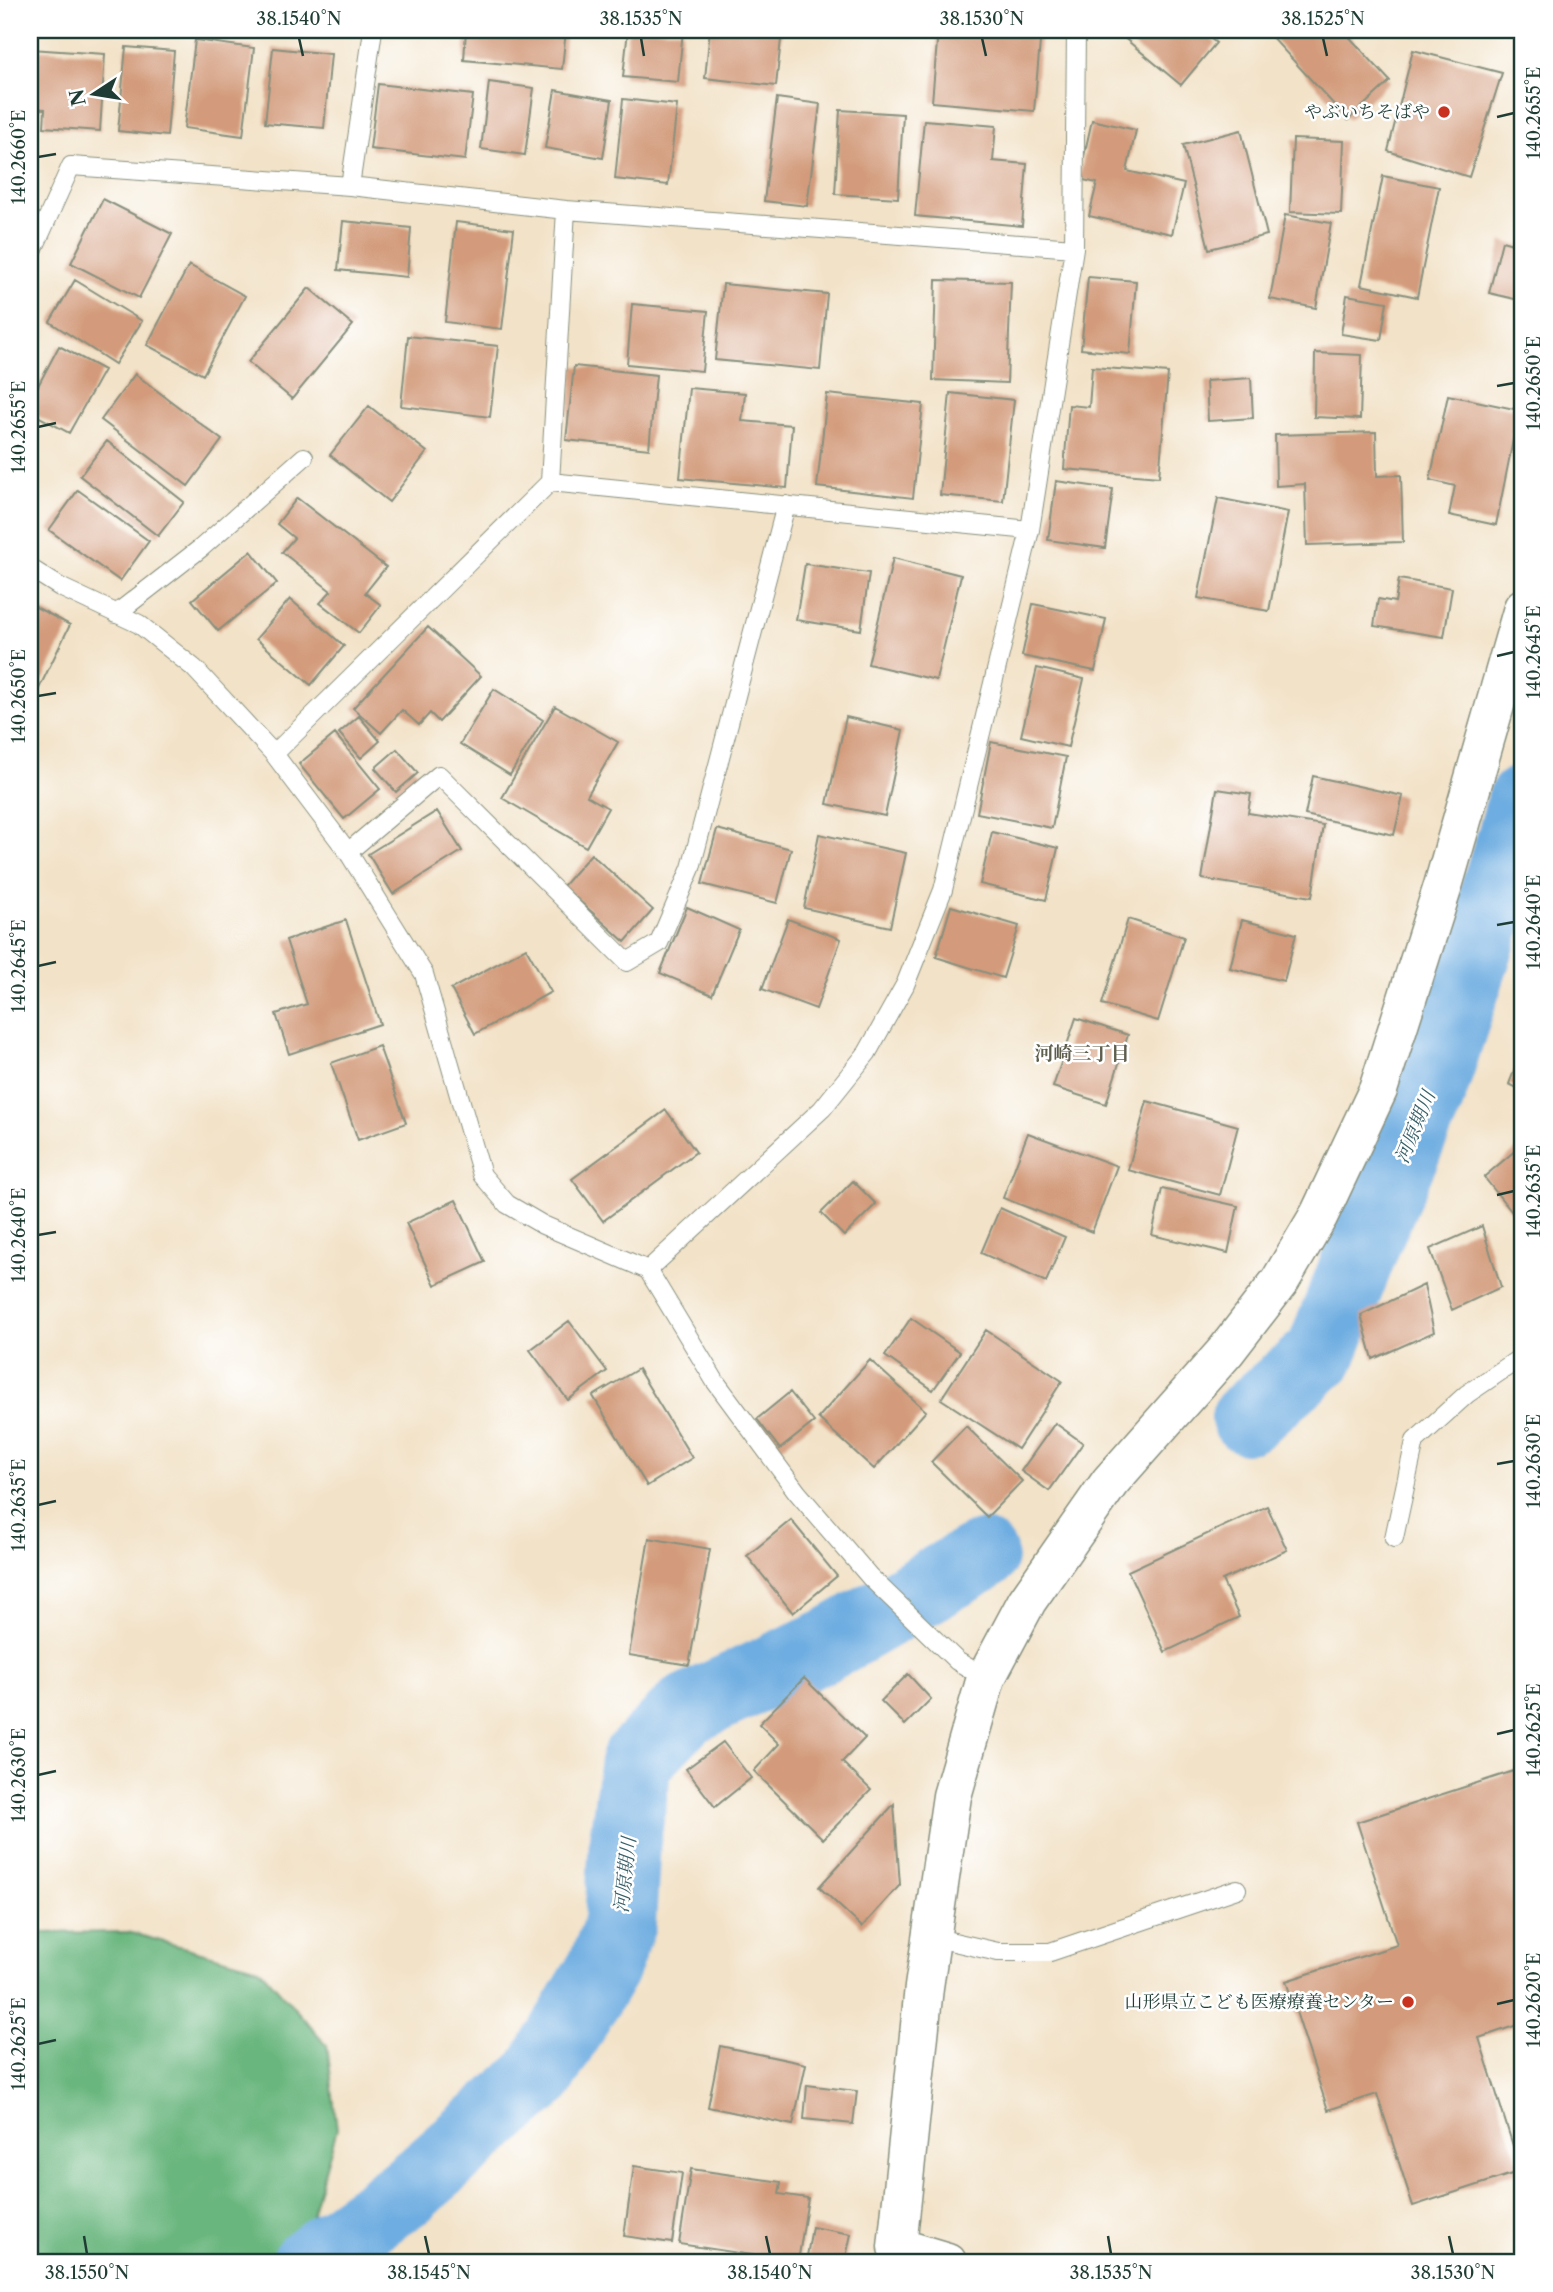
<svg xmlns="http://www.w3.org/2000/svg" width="1553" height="2292" font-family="'Libre Caslon Text','Noto Serif JP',serif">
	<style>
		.forest { fill: #69b67e; stroke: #447a59; stroke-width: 2 }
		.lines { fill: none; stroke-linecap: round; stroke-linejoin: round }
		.river { stroke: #6eade1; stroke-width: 72 }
		.building { fill: #d39b7c }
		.service-casing { stroke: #88907e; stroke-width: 20 }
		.tertiary-casing { stroke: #88907e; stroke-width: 41 }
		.service { stroke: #fff; stroke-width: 18 }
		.tertiary { stroke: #fff; stroke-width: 38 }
		.ticks { fill: none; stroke: #1f3d34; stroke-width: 2.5 }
		.poi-dot { fill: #c8321e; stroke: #fff; stroke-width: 2.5 }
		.labels { text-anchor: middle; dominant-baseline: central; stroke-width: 5; stroke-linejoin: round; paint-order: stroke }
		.poi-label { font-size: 18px; fill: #1f3d34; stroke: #fff; text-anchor: end }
		.neighbourhood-label { font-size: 19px; font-weight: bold; fill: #5e5e4d; stroke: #fff }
		.water-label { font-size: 19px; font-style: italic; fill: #375f68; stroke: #fff }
		.neatline { fill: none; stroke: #1f3d34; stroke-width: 2.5 }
		.ticks-label { font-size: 18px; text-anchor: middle; fill: #1f3d34 }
	</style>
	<rect width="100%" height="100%" fill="#fff"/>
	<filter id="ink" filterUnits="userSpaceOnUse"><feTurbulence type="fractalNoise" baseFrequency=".0143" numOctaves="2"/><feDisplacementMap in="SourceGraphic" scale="14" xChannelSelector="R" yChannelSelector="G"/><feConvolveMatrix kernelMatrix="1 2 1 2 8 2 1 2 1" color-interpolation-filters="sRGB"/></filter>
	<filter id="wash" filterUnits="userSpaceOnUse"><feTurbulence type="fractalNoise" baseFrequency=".00686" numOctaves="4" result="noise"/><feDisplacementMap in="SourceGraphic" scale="28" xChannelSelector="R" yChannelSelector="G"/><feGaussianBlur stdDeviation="1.57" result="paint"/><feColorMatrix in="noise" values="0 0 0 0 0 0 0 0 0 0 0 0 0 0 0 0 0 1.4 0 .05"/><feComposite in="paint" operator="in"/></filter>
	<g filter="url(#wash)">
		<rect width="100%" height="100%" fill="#f2e2c7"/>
		<path class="forest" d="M128,1932L259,1968L327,2045L337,2129L298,2262H30V1933Z"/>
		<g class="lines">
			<path class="river" d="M1247,1418L1321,1354L1367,1237L1429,1096L1510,848L1523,801
				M308,2262L409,2190L538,2078L603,1968L620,1923L625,1840L636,1761L686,1710L833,1642L982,1556"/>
		</g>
		<g id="blocks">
			<path class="building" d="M466,30H566L562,69L464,60Z
				M628,30H683L678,82L623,77Z
				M710,30H782L776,86L705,78Z
				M938,30H1041L1034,111L932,102Z
				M1127,30H1200L1216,43L1181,85L1122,36Z
				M1272,30H1343L1390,81L1348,120L1268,33Z
				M195,40L254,48L243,136L184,128Z
				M126,47L174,51L167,136L118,131Z
				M273,48L331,54L324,128L265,123Z
				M30,49L105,54L100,131L44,127L45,109L30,108Z
				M1413,50L1502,73L1469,177L1388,151Z
				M489,82L534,88L525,155L481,149Z
				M378,84L473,95L465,160L370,149Z
				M555,90L612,100L603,158L545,148Z
				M777,98L820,104L807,206L764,201Z
				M623,99L677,105L668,185L615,179Z
				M840,110L903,114L898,198L835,194Z
				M924,120L996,126L993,161L1027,164L1022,226L915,216Z
				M1092,120L1136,130L1127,171L1184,184L1172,234L1089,216L1097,183L1079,179Z
				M1241,130L1267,235L1209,249L1183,145Z
				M1293,139L1344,141L1341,214L1290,212Z
				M1383,176L1439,187L1417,297L1361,285Z
				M103,199L172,234L139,298L71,263Z
				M1285,215L1331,223L1316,308L1270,299Z
				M343,221L411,228L407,277L338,270Z
				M456,222L514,229L502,329L445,322Z
				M1502,241L1523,247V301L1489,293Z
				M189,265L245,296L203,375L147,345Z
				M1088,277L1136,281L1130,354L1081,349Z
				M75,280L142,321L115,364L50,322Z
				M936,280L1011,282L1007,383L933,380Z
				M723,284L827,294L820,370L715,360Z
				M309,288L353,325L292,399L248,362Z
				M1347,295L1387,302L1381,340L1341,334Z
				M632,304L708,311L702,371L627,364Z
				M408,336L498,346L490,417L401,406Z
				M59,346L104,370L69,433L30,412V401Z
				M1315,353L1362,355L1360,419L1314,417Z
				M574,366L656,375L649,449L566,440Z
				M1092,367L1168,373L1159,477L1064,469L1069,405L1089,407Z
				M135,374L222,440L188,486L101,420Z
				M1251,378L1253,418L1208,421L1206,381Z
				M689,388L745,393L742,421L792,425L787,488L680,478Z
				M950,393L1014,400L1003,501L940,495Z
				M827,394L923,404L913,498L817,487Z
				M1448,395L1519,410L1496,525L1449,515L1455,486L1430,480Z
				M369,406L427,452L389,502L330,455Z
				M1376,432L1377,476L1401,475L1403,542L1307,545L1305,484L1276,486L1275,435Z
				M107,441L184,502L158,536L80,476Z
				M1056,481L1113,489L1105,548L1048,540Z
				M78,490L149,541L120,581L49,530Z
				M297,498L386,567L365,593L381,605L359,633L320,603L331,591L282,552L294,538L277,524Z
				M1218,498L1288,512L1269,611L1198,598Z
				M251,551L277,583L218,631L192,600Z
				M893,558L961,575L936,680L868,664Z
				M805,564L869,573L861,630L796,620Z
				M1399,579L1452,588L1444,637L1374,626L1378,599L1395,602Z
				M290,599L344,646L311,685L256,639Z
				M30,604L70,625L30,707Z
				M1033,604L1106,619L1095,671L1022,656Z
				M428,627L481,676L439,722L430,713L419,725L402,710L381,733L353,708Z
				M1037,668L1084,679L1068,747L1021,736Z
				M494,689L543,720L510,775L460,744Z
				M555,706L618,742L587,796L608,808L586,847L502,798Z
				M359,716L380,741L361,758L339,733Z
				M846,717L903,730L885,816L827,804Z
				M335,734L380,789L344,819L299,764Z
				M991,742L1066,757L1052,828L977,813Z
				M397,749L418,773L396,792L375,768Z
				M1313,776L1403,796L1394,835L1305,815Z
				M1217,789L1251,794L1248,813L1323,825L1312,897L1202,879Z
				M437,811L462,851L393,894L368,854Z
				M717,829L791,849L777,903L702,884Z
				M992,832L1058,848L1046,900L980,884Z
				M819,834L906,853L890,927L804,908Z
				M591,854L653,910L625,942L563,886Z
				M951,906L1019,926L1003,978L936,957Z
				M687,907L739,930L712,995L660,973Z
				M788,919L841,939L816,1009L762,989Z
				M1128,919L1184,937L1158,1021L1102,1004Z
				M346,920L380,1024L289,1054L276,1014L307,1004L286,940Z
				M1242,920L1296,934L1284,981L1230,968Z
				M526,948L551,992L475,1034L451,989Z
				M1076,1018L1128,1035L1106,1104L1053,1087Z
				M379,1046L406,1123L358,1140L331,1063Z
				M1523,1048V1091L1509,1084Z
				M1147,1101L1238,1126L1220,1195L1128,1170Z
				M666,1110L696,1152L603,1221L572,1179Z
				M1028,1133L1117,1166L1092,1232L1003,1198Z
				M1523,1144V1226L1484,1177Z
				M853,1181L876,1204L844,1236L821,1213Z
				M1162,1189L1238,1206L1228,1253L1152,1235Z
				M456,1200L485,1262L435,1285L406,1223Z
				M1000,1208L1065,1237L1046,1282L981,1253Z
				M1482,1226L1501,1287L1452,1310L1430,1249Z
				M1424,1285L1434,1332L1373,1359L1361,1315Z
				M911,1318L960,1352L933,1390L885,1356Z
				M569,1321L607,1371L568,1400L530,1350Z
				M986,1330L1062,1381L1018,1449L941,1399Z
				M870,1360L926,1411L874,1469L818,1418Z
				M638,1369L692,1458L647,1486L593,1396Z
				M790,1392L814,1422L780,1449L757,1419Z
				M1055,1423L1083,1443L1049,1491L1021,1471Z
				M966,1426L1022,1481L987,1517L931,1462Z
				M1267,1506L1287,1550L1222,1580L1239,1617L1165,1652L1128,1571Z
				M791,1520L837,1576L793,1613L747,1556Z
				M649,1538L710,1549L689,1665L629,1655Z
				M908,1674L931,1699L905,1725L881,1701Z
				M804,1678L865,1738L842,1762L871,1790L823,1839L754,1771L779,1744L759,1724Z
				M723,1742L751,1778L715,1807L686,1769Z
				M1523,1768V2023L1479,2038L1521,2171L1413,2206L1377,2094L1328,2110L1286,1981L1397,1945L1357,1822Z
				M894,1804L900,1885L862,1927L819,1887Z
				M720,2046L806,2064L793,2125L708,2107Z
				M807,2085L857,2091L853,2124L804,2119Z
				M634,2166L682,2173L672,2243L624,2236Z
				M691,2169L781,2182L779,2194L808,2198L798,2262L679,2244Z
				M812,2227L851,2234L845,2262H806Z"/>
		</g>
	</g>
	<g filter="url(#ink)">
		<use href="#blocks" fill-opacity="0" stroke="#88907e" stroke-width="2"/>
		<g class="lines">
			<g class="service-casing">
				<path id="service" d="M350,186L373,30
					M30,257L71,166L350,186L566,210L1074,248
					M550,482L1030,530
					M30,568L60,587L139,624L194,668L274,754L348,852L424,974L482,1175L507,1204L543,1225L648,1270L715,1381L797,1492L870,1577L957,1661L986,1678
					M116,614L201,548L304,457
					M274,754L550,482L566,210
					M348,852L439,775L627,962L659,943L691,868L786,505
					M648,1270L822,1109L867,1053L905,985L943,890L1030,530L1074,248L1076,30
					M1394,1538L1415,1441L1467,1394L1523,1356
					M932,1937L998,1952H1050L1237,1889"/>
			</g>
			<g class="tertiary-casing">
				<path id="tertiary" d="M947,2262L897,2247L924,1987L952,1796L986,1678L1027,1601L1110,1482L1226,1351L1280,1281L1319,1215L1378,1090L1443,886L1523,608"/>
			</g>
			<use href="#service" class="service"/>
			<use href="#tertiary" class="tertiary"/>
		</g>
	</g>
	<path class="ticks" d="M299,38L303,56M641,38L644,56M982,38L986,56M1323,38L1327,56M1497,117L1514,113M38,157L56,154M1497,386L1514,383M38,427L56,423M1497,656L1514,652M38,696L56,693M1497,925L1514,922M38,966L56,962M1497,1195L1514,1191M38,1235L56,1232M1497,1464L1514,1461M38,1505L56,1501M1497,1734L1514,1730M38,1775L56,1771M1497,2004L1514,2000M38,2044L56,2040M84,2236L87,2254M425,2236L429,2254M766,2236L770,2254M1108,2236L1111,2254M1449,2236L1453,2254"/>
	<g class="poi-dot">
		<circle cx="1444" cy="112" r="7"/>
		<circle cx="1408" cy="2002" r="7"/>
	</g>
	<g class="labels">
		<g class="poi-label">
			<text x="1430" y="112">やぶいちそばや</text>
			<text x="1394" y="2002">山形県立こども医療療養センター</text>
		</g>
		<g class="neighbourhood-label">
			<text x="1082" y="1053">河崎三丁目</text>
		</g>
		<g class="water-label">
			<text transform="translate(1415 1127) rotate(-68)">河原期川</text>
			<text transform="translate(625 1875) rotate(-84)">河原期川</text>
		</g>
	</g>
	<rect width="1553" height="2292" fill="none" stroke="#fff" stroke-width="77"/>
	<g transform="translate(94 94) rotate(258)" stroke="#ffffff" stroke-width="5" paint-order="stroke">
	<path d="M0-5L12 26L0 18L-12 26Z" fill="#1f3d34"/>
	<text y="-10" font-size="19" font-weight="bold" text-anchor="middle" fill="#1f3d34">N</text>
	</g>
	<rect x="38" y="38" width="1476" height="2216" class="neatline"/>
	<g class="ticks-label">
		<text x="299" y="25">38.1540°N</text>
		<text x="641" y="25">38.1535°N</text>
		<text x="982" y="25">38.1530°N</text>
		<text x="1323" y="25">38.1525°N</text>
		<text transform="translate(1534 113) rotate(-90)" y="6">140.2655°E</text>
		<text transform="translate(19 157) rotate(-90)" y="6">140.2660°E</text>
		<text transform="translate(1534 383) rotate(-90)" y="6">140.2650°E</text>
		<text transform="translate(19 427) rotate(-90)" y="6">140.2655°E</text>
		<text transform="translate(1534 652) rotate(-90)" y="6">140.2645°E</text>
		<text transform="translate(19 696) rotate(-90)" y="6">140.2650°E</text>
		<text transform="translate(1534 922) rotate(-90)" y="6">140.2640°E</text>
		<text transform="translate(19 966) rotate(-90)" y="6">140.2645°E</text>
		<text transform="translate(1534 1191) rotate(-90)" y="6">140.2635°E</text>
		<text transform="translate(19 1235) rotate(-90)" y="6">140.2640°E</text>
		<text transform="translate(1534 1461) rotate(-90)" y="6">140.2630°E</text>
		<text transform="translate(19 1505) rotate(-90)" y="6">140.2635°E</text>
		<text transform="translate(1534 1730) rotate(-90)" y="6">140.2625°E</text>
		<text transform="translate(19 1775) rotate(-90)" y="6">140.2630°E</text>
		<text transform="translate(1534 2000) rotate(-90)" y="6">140.2620°E</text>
		<text transform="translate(19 2044) rotate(-90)" y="6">140.2625°E</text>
		<text x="87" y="2279">38.1550°N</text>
		<text x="429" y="2279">38.1545°N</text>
		<text x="770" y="2279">38.1540°N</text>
		<text x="1111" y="2279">38.1535°N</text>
		<text x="1453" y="2279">38.1530°N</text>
	</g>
</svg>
